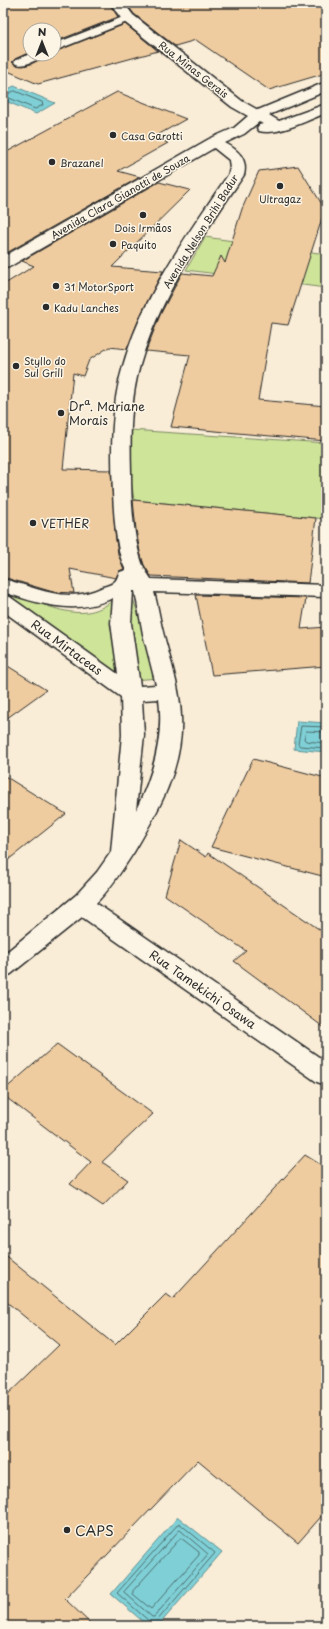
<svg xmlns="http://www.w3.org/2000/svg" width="329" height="1629" font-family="'Playpen Sans',sans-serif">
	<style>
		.green { fill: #cee499; stroke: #7c8862 }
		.water { fill: #7fd0d6; stroke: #5d8e92 }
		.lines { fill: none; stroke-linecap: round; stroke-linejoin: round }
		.shore { stroke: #4d6d6f; stroke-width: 1 }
		.building { fill: #efcca0; stroke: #2b2b2b }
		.lane-casing { stroke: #2b2b2b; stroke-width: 3 }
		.street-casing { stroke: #2b2b2b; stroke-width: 3 }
		.lane { fill: #fcf5e5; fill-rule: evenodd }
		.street { fill: #fcf5e5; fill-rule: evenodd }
		.poi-dot { fill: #2b2b2b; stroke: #fcf5e5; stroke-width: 1.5 }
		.labels { text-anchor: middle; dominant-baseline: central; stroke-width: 3; stroke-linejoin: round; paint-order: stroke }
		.far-street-label { font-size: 10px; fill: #2b2b2b; stroke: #fcf5e5 }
		.far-poi-label { font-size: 10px; fill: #2b2b2b; stroke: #fcf5e5; text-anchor: start }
		.poi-label { font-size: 12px; fill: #2b2b2b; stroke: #fcf5e5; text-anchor: start }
		.street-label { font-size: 12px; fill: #2b2b2b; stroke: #fcf5e5 }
		.near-poi-label { font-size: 14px; fill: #2b2b2b; stroke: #fcf5e5; text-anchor: start }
	</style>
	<rect width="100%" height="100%" fill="#f9edd7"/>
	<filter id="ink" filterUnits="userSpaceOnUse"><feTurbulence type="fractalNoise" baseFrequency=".025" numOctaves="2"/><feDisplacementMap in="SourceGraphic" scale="8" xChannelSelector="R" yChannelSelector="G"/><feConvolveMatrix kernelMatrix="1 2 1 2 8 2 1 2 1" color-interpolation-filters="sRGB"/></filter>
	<g filter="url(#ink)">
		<path class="green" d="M205,237L326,254V288L186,270Z
			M130,430L326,443V519L134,500L129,466Z
			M130,590L160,678L132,680Z
			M3,592C41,599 83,632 117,596L112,615V627L118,675Z"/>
		<path class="water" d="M14,86L55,103L36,114L3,100V92Z
			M297,721L326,723V752L294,749Z
			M178,1517L222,1552L158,1626H148L111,1594Z"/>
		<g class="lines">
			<path class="shore" d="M15,91L42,102L43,105L35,109L7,97L8,94Z
				M326,727L301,726L298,744L300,746L326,748
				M326,732L306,731L304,739L306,741L326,743
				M180,1530L208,1554L154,1617H152L124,1592Z
				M181,1538L199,1552V1555L151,1609L133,1594V1591Z
				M150,1626L149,1621L117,1593L179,1523L215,1553L156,1622L155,1626"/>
		</g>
		<path class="building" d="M3,3H109L118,17L54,42V30H30V52L15,59L12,62L16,65L23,66L31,64L45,57L48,54H54V52L125,24L158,51L38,84L3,69Z
			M126,3H326V73L269,90L196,40L175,46L134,14Z
			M117,92L186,119L154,137L168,143L118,171L140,177L3,255V154Z
			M298,166L325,209L288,325L271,323L258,400L326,406V441L171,427L190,355L146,351L160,315L182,273L212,276L221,256L225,263L242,209L259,171Z
			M159,182L190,190L112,267L163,271L141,314L127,349L109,347L89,360L83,376L73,373L63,469L111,470L115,533L118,554L124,569L119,571L116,578L70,569L74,593L53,592L3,577V285L34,266L22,261Z
			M133,500L316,518L308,583L151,576L144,565L140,552L136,530Z
			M196,595L306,598L301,629L326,627V666L212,675Z
			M3,663L46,690L3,721Z
			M253,759L326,778V877L211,847Z
			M3,775L66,814L3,864Z
			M181,840L206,857L208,853L326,934V1029L234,961L246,951L165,895Z
			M57,1044L153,1114L102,1162L128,1180L103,1206L70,1184L91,1162L3,1095V1091Z
			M305,1155L326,1168V1511L298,1543L198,1460L65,1599L93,1626H3V1399L59,1345L3,1299V1254L115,1345L166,1294L173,1299Z"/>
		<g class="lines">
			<g class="lane-casing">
				<path id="lane" d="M128,15L134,18L132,20L54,51V44Z
					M30,54H46L44,56C36,60 25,67 16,64L14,62L16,60Z"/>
			</g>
			<g class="street-casing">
				<path id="street" d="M110,3H124L133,15L242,101L258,110L326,82V91L269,115L279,121L326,104V113C308,120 278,136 259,131L257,128L259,125L263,124L259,122L244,134L225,143C238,150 248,159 244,175C203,235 160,295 140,365C130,400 130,438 131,473C131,501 133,537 142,563C144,569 148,574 151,579L326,585V597L154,592C158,606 160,622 164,636C171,662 180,689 181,716C184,766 159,810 134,852C122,870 112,887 96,903L326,1062V1085L317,1082L82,917L11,974L3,977V955L76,895L97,872L111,852L122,735L121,697L3,611V595L10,597L118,674L111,623L113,598C75,616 40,604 3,592V579C39,588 66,605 103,587C106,586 111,585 114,582C117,581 118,574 120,572L126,570C116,553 114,513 113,493C111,451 111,406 123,366C143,295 187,235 228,175L230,169L229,160L214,148L9,267L3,269V257L209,139L234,128L248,116L232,107L123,21ZM133,591H135L143,634L156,685L140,686L131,623ZM159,699C164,738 153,775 136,810L144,735L142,700Z"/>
			</g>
			<use href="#lane" class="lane"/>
			<use href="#street" class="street"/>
		</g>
	</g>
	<g class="poi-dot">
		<circle cx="113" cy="135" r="4"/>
		<circle cx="52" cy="162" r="4"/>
		<circle cx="280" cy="186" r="4"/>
		<circle cx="143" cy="215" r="4"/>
		<circle cx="113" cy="244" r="4"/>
		<circle cx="56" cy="286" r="4"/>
		<circle cx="46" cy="307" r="4"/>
		<circle cx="16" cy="366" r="4"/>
		<circle cx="61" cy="413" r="4"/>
		<circle cx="33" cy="523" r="4"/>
		<circle cx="67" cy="1530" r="4"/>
	</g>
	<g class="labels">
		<g class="far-street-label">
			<text transform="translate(194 69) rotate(38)">Rua Minas Gerais</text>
			<text transform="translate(120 196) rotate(-30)">Avenida Clara Gianotti de Souza</text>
			<text transform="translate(200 231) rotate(-58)">Avenida Nelson Brihi Badur</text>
		</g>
		<g class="far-poi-label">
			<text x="121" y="135">Casa Garotti</text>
			<text x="60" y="162">Brazanel</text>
			<text x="280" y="198" text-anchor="middle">Ultragaz</text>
			<text x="143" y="227" text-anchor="middle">Dois Irmãos</text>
			<text x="121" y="244">Paquito</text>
			<text x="64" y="286">31 MotorSport</text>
			<text x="54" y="307">Kadu Lanches</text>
			<text x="24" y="360">Styllo do<tspan x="24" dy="12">Sul Grill</tspan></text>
		</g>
		<g class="poi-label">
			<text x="69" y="406">Drª. Mariane<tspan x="69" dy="14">Morais</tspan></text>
			<text x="41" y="523">VETHER</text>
		</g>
		<g class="street-label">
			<text transform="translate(67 647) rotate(36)">Rua Mirtaceas</text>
			<text transform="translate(203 989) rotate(35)">Rua Tamekichi Osawa</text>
		</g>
		<g class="near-poi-label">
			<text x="75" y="1530">CAPS</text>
		</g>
	</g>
	<rect width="329" height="1629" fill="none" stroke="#fcf5e5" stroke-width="16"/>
	<rect x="8" y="8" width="313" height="1613" fill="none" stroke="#2b2b2b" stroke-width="1.5" filter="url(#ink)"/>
	<g transform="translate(42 42)"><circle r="19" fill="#fcf5e5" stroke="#a8a49b"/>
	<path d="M0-3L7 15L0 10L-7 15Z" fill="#2b2b2b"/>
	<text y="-6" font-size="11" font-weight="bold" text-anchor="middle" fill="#2b2b2b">N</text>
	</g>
</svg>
